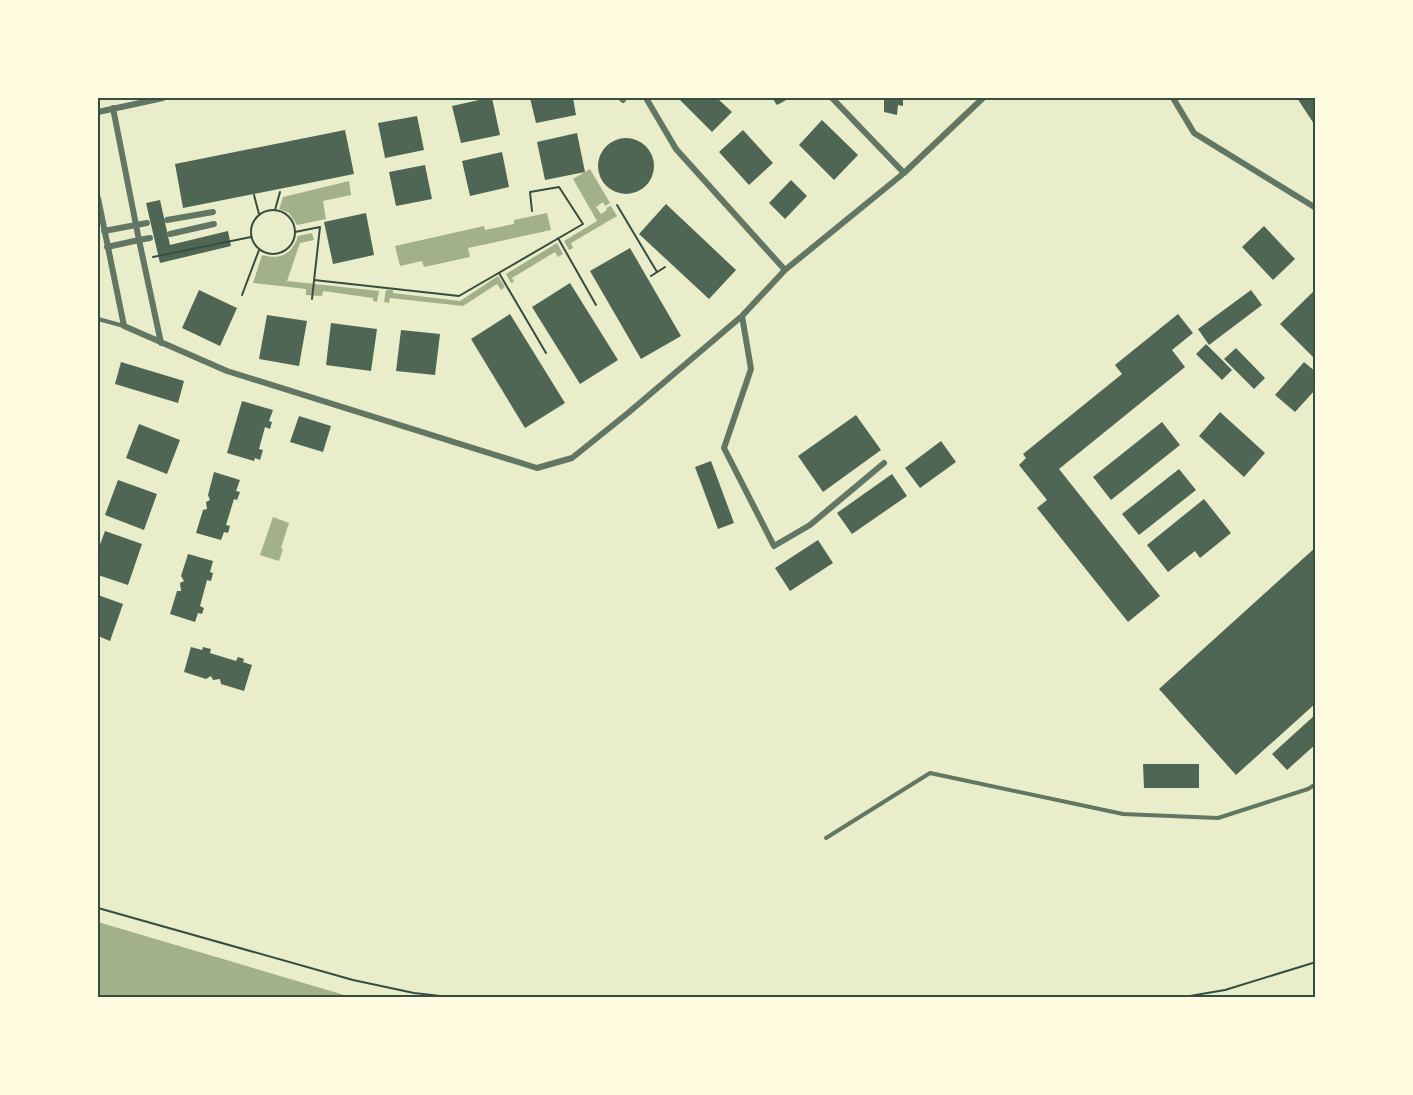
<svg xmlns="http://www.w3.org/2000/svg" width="1413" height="1095" font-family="'DejaVu Sans',sans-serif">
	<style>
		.water { fill: #a3b18a }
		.building { fill: #4f6655 }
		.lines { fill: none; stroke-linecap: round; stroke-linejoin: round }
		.path { stroke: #344e41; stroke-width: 2 }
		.service { stroke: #617663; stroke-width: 4 }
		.minor { stroke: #617663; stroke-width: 6 }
		.neatline { fill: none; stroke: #344e41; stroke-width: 2 }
	</style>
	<rect width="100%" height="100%" fill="#e9edc9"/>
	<path class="water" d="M590,169L610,203L605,206L603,202L596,207L601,214L607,210L606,208L611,206L617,216L571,243L573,248L569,250L564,241L597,221L573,179Z
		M349,181L351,195L323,201L326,219L297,225L289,213L279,209L283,197Z
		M547,213L551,230L468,248L470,257L424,267L422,261L400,266L395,246L484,226L485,230L514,224V220Z
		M312,233L314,240L300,243L287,281L379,291L377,302L373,301V298L323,291L322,296L306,295V289L253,283L262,255C280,260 292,255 298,236Z
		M557,243L563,254L558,257L555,252L512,278L514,282L511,283L506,274Z
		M498,276L505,287L501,290L497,284L463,306L390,298L389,303L384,302L386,290H393V293L460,301Z
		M273,517L289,523L281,548L283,549L279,561L260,555Z
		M98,922L351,997H98Z"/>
	<path class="building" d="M488,98H492L500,135L461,143L452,106Z
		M530,98H573L576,115L536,123Z
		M682,98H717L732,112L712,132L680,100Z
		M772,98H790L777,105Z
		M884,98H903V106L898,105L897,115L884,112Z
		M1297,98H1316V127Z
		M417,116L424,150L385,158L378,123Z
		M822,120L858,155L834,180L799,145Z
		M345,130L354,174L183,208L175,164Z
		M743,130L773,163L749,185L719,152Z
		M577,133L585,172L545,180L537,142Z
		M598 166a28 28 0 1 1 56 0a28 28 0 1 1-56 0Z
		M502,152L509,187L470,196L462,161Z
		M425,165L432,199L396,206L389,172Z
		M791,180L807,196L785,219L769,203Z
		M160,200L170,245L228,231L231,246L160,263L146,203Z
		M666,204L736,270L709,299L639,234Z
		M366,213L374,255L333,264L324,222Z
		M1264,226L1295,259L1273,280L1242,247Z
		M630,248L681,336L641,359L590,271Z
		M570,283L618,360L580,384L532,307Z
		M1316,289V360L1280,324Z
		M199,290L237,308L220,346L182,328Z
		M1251,290L1262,305L1209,345L1198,329Z
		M510,314L565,403L525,428L471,339Z
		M1178,314L1193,333L1172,350L1185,367L1059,469L1160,596L1128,622L1037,508L1047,500L1019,465L1026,458L1023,454L1122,374L1115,365Z
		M267,315L307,321L299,366L259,359Z
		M331,323L377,329L371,371L326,365Z
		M401,330L440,334L435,375L396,371Z
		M1206,344L1232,370L1222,380L1196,354Z
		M1236,348L1265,378L1254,389L1224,359Z
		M121,362L184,381L178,403L115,384Z
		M1304,362L1316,372V389L1295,412L1275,395Z
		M242,401L273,410L269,421L272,422L270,429L265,427L259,449L263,450L260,460L255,458L254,461L227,453Z
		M1220,412L1265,453L1244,477L1199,436Z
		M856,415L881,450L823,492L798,456Z
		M299,416L331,426L323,452L290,442Z
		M1162,422L1180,445L1111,500L1093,477Z
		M139,424L180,440L167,474L126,458Z
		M941,441L956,462L920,488L905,468Z
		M711,461L734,523L718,529L695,467Z
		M1179,469L1196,490L1139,535L1122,514Z
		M214,472L240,480L236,491L240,492L237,500L234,499L226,525L230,526L228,533L224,532L221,540L196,533L203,510L207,509L206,502L210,500L208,495Z
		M892,474L907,496L852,534L837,513Z
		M118,480L157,494L144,530L105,515Z
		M1204,499L1231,533L1200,558L1195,551L1168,572L1147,545Z
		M105,531L142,544L128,585L98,575V550Z
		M818,540L833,563L790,591L775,568Z
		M1316,547V703L1236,775L1159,689Z
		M188,554L213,561L210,572L213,573L211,581L207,580L200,606L204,608L202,614L198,613L195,622L170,614L177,591H181L180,583L184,581L181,576Z
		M98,595L123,604L110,641L98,636Z
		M191,647L202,650L203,647L211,649L210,653L236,661L238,657L244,659L243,662L252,665L244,691L221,684L220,679L213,680L211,676L206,679L184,672Z
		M1316,714V744L1287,770L1272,754Z
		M1143,764H1199V788H1144Z"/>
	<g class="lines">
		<path class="path" d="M254,195L259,214
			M617,205L657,272
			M251 232a22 22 0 1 1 44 0a22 22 0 1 1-44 0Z
			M275,210L280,192
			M295,232L320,227L312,299
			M558,238L596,305
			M153,257L251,237
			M499,273L546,353
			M651,276L665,267
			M314,280L459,296L583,224L559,187L530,192L532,211
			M242,295L259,250
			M98,908L353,980L414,993L458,998
			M1178,998L1225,990L1316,962"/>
		<path class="service" d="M98,319L124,326
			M826,838L930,773L1123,814L1218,818L1308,789L1316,784"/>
		<path class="minor" d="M621,98L623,100
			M646,98L676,149L785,270
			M832,98L904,173
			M1173,98L1194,133L1316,208
			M98,112L163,98
			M98,198L124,326L227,371L537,468L572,458L628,413L742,316L785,270L904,173L983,98
			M167,220L213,212
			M104,231L136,225L113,108
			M170,234L214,224
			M150,238L139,240L161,343
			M107,247L139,240L136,225L147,223
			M742,316L751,369L724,448L774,546L810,525L884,463"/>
	</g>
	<rect width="1413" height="1095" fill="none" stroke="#fefae0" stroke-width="198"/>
	<rect x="99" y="99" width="1215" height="897" class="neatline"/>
</svg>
